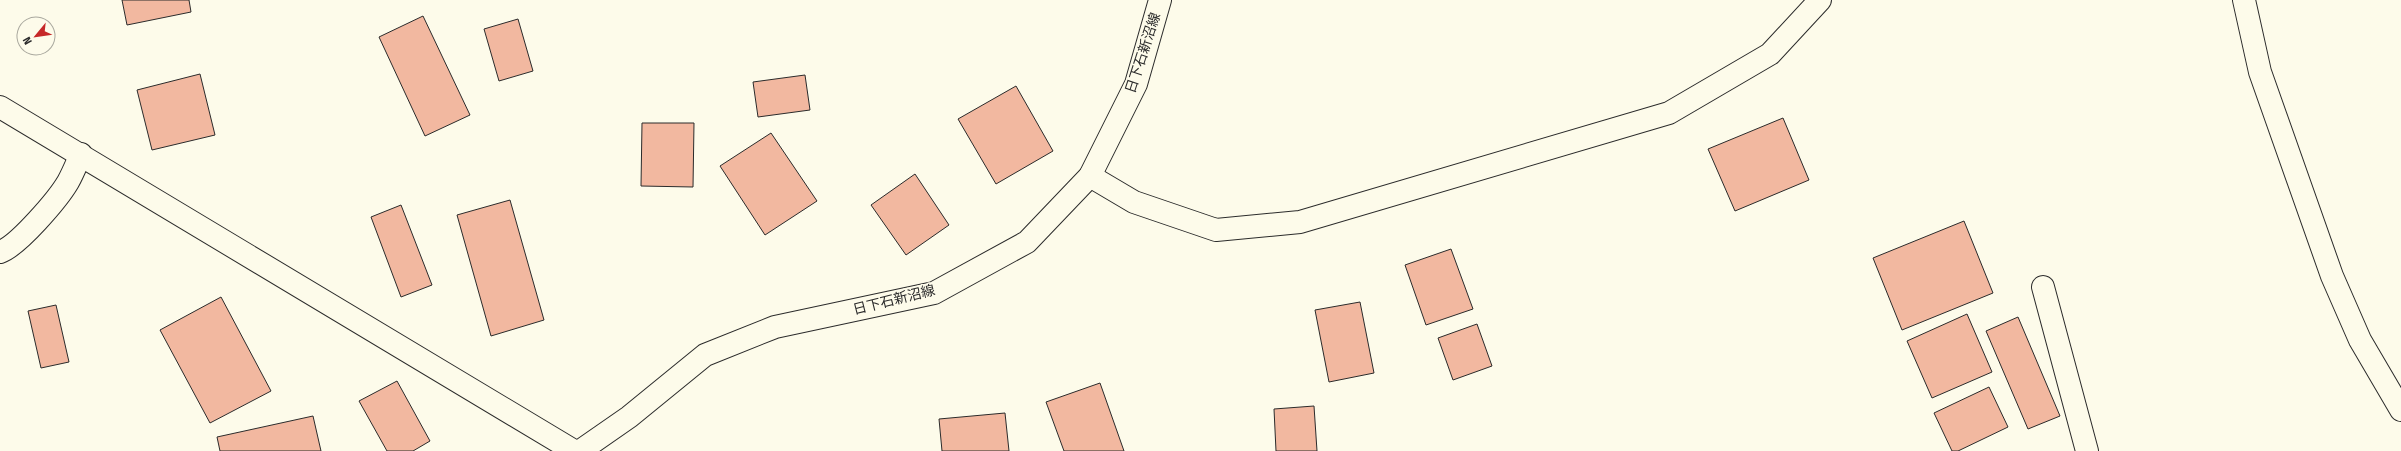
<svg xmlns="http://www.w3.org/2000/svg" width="2401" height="451" font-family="'Fira Sans Condensed','Noto Sans JP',sans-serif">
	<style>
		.building { fill: #f2b8a0; stroke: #2b2b2b }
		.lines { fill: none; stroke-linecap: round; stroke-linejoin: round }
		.street-casing { stroke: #2b2b2b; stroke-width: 24 }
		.secondary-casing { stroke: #2b2b2b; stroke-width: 24 }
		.street { stroke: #fdfbea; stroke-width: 22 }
		.secondary { stroke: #fdfbea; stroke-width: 22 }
		.labels { text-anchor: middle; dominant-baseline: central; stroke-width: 3; stroke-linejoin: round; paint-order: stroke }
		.street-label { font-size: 14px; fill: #2b2b2b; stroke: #fdfbea }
	</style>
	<rect width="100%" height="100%" fill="#fdfbea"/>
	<path class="building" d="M122,0H189L191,12L127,25Z
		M423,16L470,115L425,136L379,37Z
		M518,19L533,71L499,81L484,29Z
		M200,74L215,135L152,150L137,90Z
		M805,75L810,110L758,117L753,82Z
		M1016,86L1053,151L996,184L958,119Z
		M1783,118L1809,180L1735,211L1708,149Z
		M642,123H694L693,187L641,186Z
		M771,133L817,201L765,235L720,166Z
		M915,174L949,225L906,255L871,205Z
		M510,200L544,320L491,336L457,215Z
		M401,205L432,285L401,297L371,217Z
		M1964,221L1993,293L1902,330L1873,258Z
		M1451,249L1473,309L1426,325L1405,265Z
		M221,297L271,391L210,423L160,330Z
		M1360,302L1374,373L1329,382L1315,310Z
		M56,305L69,362L41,368L28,311Z
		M1967,314L1992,372L1932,398L1907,341Z
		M2018,317L2060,416L2028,429L1986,331Z
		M1477,324L1492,366L1453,380L1438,338Z
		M397,381L430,441L413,451H387L359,401Z
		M1100,383L1124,451H1064L1046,402Z
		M1989,387L2008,427L1958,451H1952L1934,413Z
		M1314,406L1317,451H1276L1274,409Z
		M1005,413L1009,451H942L939,419Z
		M313,416L321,451H220L217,437Z"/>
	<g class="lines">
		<g class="street-casing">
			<path id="street" d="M2244,0L2260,72L2332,276L2360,340L2401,410
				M1090,176L1134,202L1216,230L1300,222L1669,113L1770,54L1820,0
				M0,252C18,246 58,199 68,182C73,173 77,163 81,154
				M2043,287L2087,451"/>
		</g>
		<g class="secondary-casing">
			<path id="secondary" d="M0,107L574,451
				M580,451L629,417L705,355L775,327L934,293L1027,242L1090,176L1136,84L1160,0"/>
		</g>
		<use href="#street" class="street"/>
		<use href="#secondary" class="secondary"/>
	</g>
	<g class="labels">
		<g class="street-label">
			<text transform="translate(1143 53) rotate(-72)">日下石新沼線</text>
			<text transform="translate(894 300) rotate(-14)">日下石新沼線</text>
		</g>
	</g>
	<g transform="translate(36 36) rotate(241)"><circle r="19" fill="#fdfbea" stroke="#a9a89e"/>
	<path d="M0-3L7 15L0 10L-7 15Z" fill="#c62828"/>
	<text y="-6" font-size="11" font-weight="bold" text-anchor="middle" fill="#2b2b2b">N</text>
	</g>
</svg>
